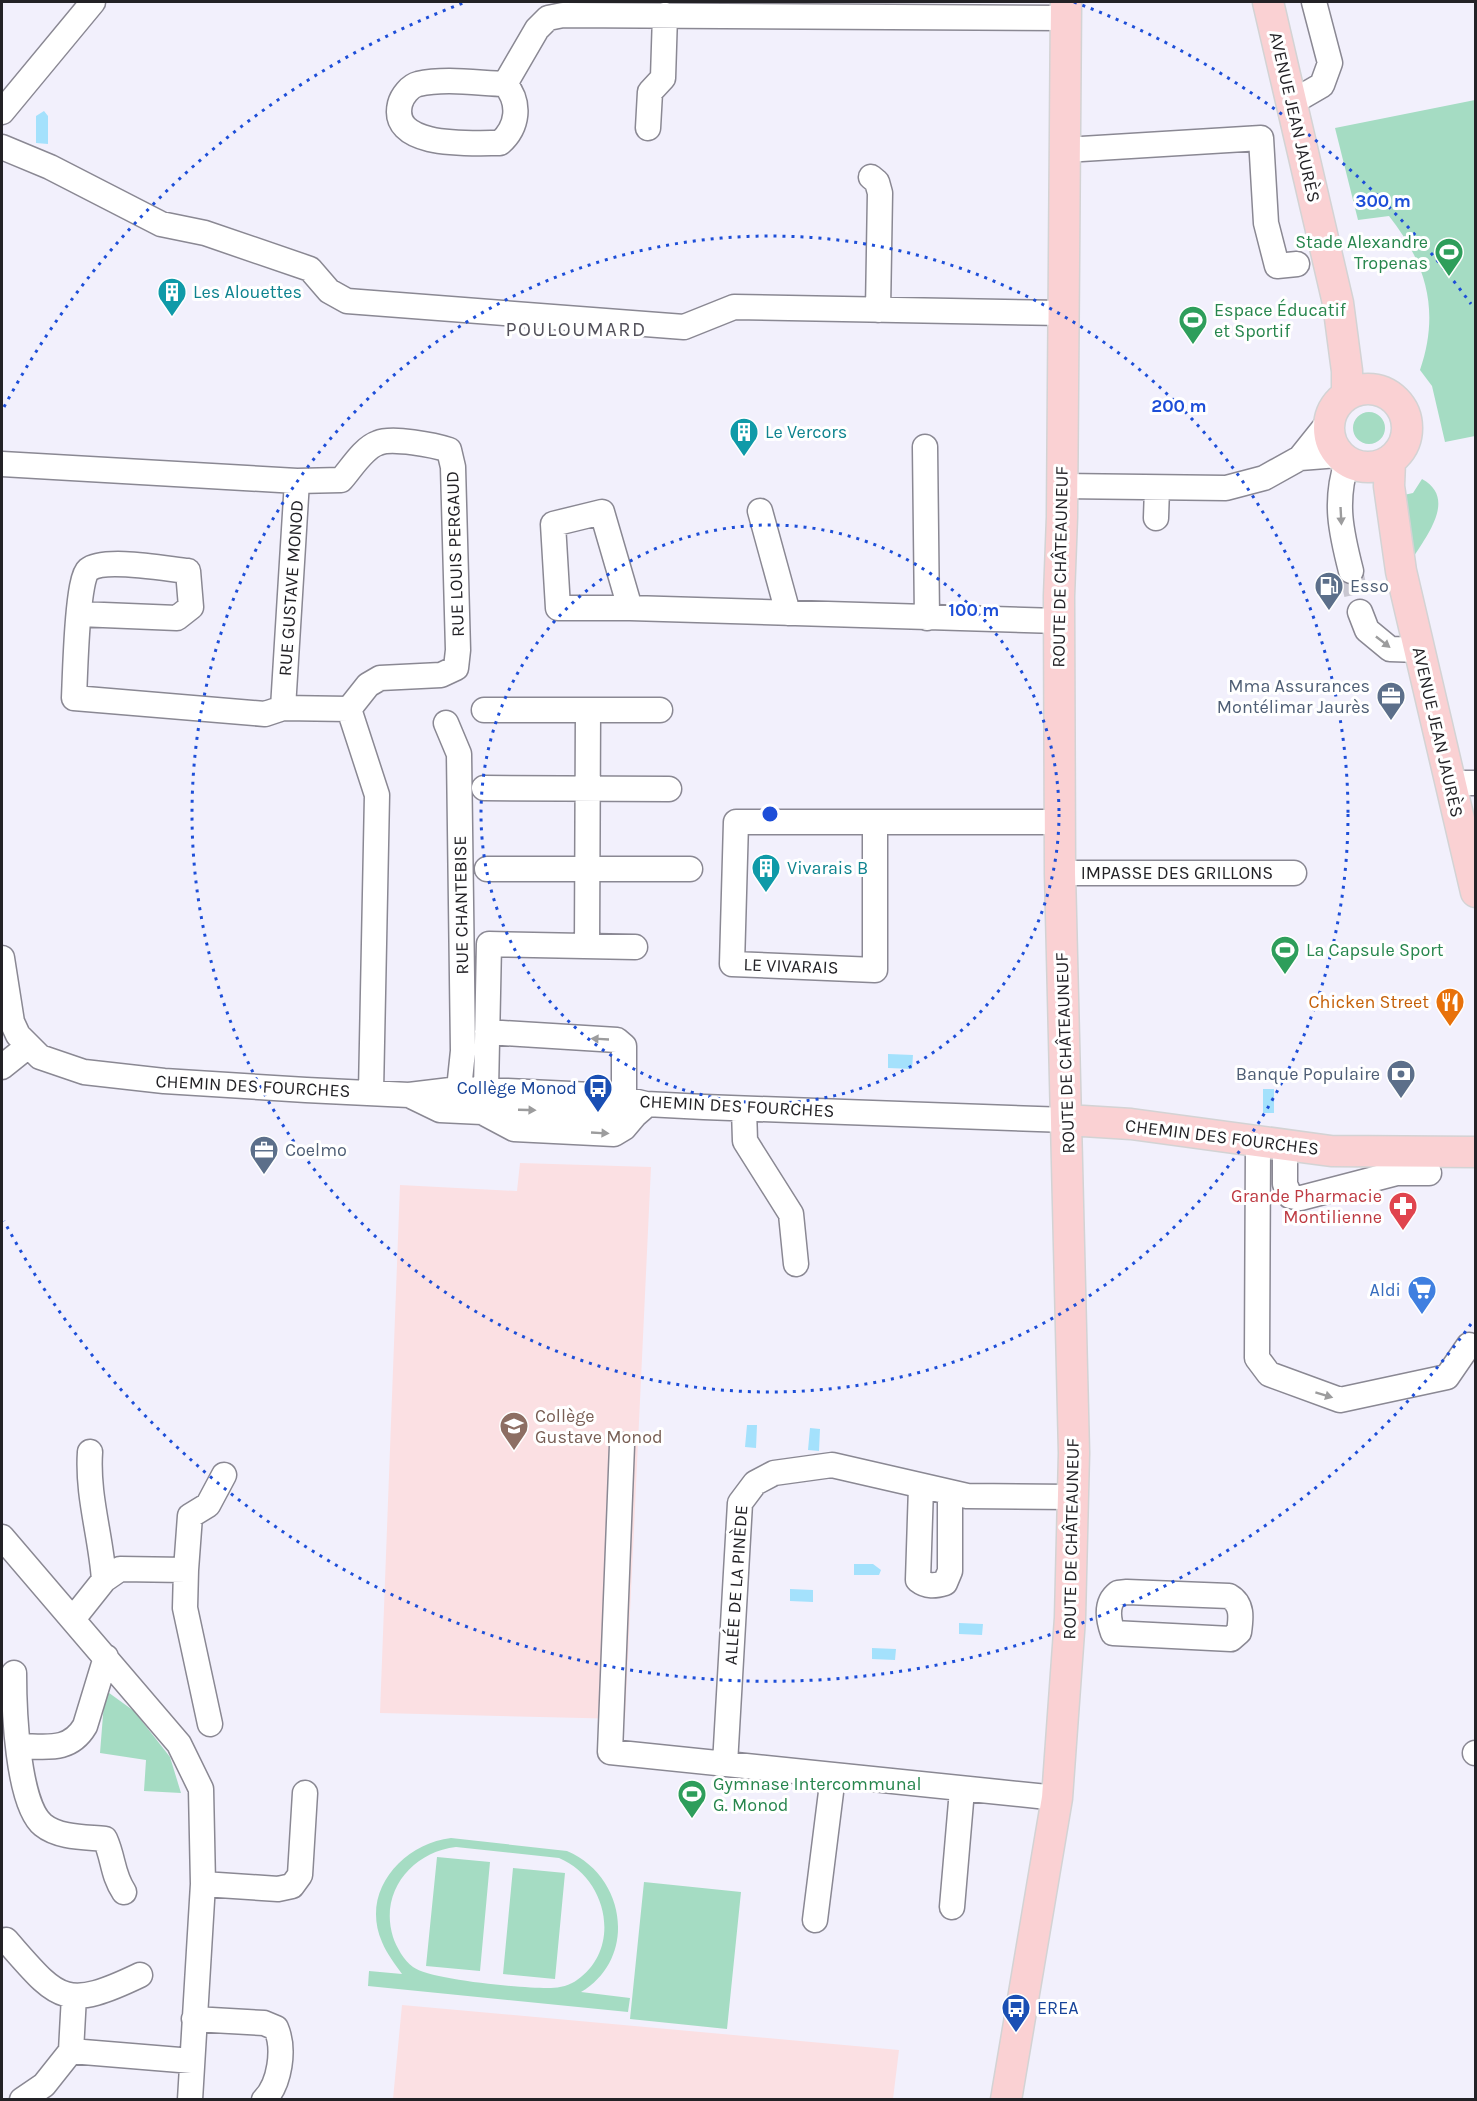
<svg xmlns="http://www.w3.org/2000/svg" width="1477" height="2101" font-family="Karla,sans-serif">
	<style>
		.education { fill: #fbe0e3 }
		.green { fill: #a5dcc3; fill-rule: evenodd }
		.water { fill: #a4e1fc }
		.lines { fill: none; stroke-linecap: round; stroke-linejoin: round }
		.minor-tunnel { stroke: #c9c7d1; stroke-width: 24; stroke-dasharray: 24 12; stroke-linecap: butt }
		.minor-casing { stroke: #8a8893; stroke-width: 27 }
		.major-casing { stroke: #d3d3d4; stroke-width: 33 }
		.minor { stroke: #fff; stroke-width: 24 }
		.major { stroke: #fad1d3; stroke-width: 30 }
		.oneway { fill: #9c9c9d }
		.ring { fill: none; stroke: #1d4ed8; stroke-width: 3; stroke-dasharray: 3 6 }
		.labels { text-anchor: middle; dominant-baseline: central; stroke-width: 6; stroke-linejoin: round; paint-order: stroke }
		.street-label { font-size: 18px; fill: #232226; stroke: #fff }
		.leisure-label { font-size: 18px; fill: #27864d; stroke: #fff; text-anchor: start }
		.culture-label { font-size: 18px; fill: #0d838f; stroke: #fff; text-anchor: start }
		.service-label { font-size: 18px; fill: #4e5e75; stroke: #fff; text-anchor: start }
		.food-label { font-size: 18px; fill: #c56008; stroke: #fff; text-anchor: end }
		.transit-label { font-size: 18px; fill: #164399; stroke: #fff; text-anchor: end }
		.health-label { font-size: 18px; fill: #be3a42; stroke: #fff; text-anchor: end }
		.shop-label { font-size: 18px; fill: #366cbe; stroke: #fff; text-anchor: end }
		.education-label { font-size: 18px; fill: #785e54; stroke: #fff; text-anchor: start }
		.neighbourhood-label { font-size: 20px; letter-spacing: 1.5px; fill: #54525c; stroke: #fff }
		.centre { fill: #1d4ed8; stroke: #fff; stroke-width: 3 }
		.ring-label { font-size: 18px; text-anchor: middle; font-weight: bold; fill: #1d4ed8; stroke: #fff; stroke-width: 6; stroke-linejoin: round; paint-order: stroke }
	</style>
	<rect width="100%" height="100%" fill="#f2f0fc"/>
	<path class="education" d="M520,1163L651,1167L625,1719L380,1713L400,1185L517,1191Z
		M402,2005L899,2050L893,2099H393Z"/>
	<path class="green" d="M1475,100V436L1445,442L1432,386L1420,370C1440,312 1427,264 1389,216L1358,220L1335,128Z
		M1353 428a16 16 0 1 1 32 0a16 16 0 1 1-32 0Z
		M1422,479C1457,498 1427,535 1413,558L1399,496L1413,493Z
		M105,1690L134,1711L170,1757L181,1793L144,1791L146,1760L100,1753Z
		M451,1838L567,1851C626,1876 638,1958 581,1992L630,1998L628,2012L368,1986L369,1971L402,1974C395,1964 387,1954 382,1942C360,1892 402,1844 451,1838ZM456,1847L559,1858C607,1878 623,1948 577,1980C571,1985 559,1988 551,1988C528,1989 430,1980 413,1967C404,1961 396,1946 393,1937C379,1892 412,1852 456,1847Z
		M437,1857L490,1862L480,1971L426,1966Z
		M513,1868L565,1873L555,1979L503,1974Z
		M644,1882L741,1892L727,2029L630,2019Z"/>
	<path class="water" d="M44,111L48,116V144L36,143V116Z
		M888,1054L913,1055L912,1069L888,1068Z
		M1263,1089H1274V1113H1263Z
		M747,1425H757L756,1448L745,1447Z
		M810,1428L820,1429L819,1451L808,1450Z
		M854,1564H873L881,1570L879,1575H854Z
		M790,1589L813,1590V1602L790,1601Z
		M959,1623L983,1624L982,1635L959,1634Z
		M872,1648L896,1649L895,1660L872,1659Z"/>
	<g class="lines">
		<path class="minor-tunnel" d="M1351,571L1360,612"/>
		<g class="minor-casing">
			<path id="minor" d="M505,84C521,103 518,127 500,143C473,143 389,149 400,104C402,96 410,86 418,84C445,78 477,83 505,84L537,29L548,18L563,15L1066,18
				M1291,103L1322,85L1330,63L1314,2
				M2,112L93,2
				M648,128L650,92L663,78L665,15
				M2,147L50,167L161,224L205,233L310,269L329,291L347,301L684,327L734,307L1063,313
				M1065,150L1261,138L1266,223L1277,266L1297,264
				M871,177L877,182L880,193L878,310
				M925,447L927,618
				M1300,458L1338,455
				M1347,462C1334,501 1341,532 1351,571
				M2,464L297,481L283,708L265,714L74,698C75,678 77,579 88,570C104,557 167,569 188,571L191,607L177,618L79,614
				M297,481L341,480C351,469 363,448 378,443C392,437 434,445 449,450L453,467L458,650L456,668L441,675L380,678L368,685L349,709
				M1062,486L1226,488L1264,478L1300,458L1328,423
				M760,511L788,613
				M1156,518L1157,488
				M630,608H558L553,524L602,512L630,608L1058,621
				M1360,612L1367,630L1390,649L1420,650
				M283,708L349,709L377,795L371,1092
				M484,710H588
				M446,723L459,754L463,1051L459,1089
				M1449,783H1476
				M484,788L669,789
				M875,823V970L732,964L736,822H1060
				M487,869H690
				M1060,873H1294
				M587,946L588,710H660
				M2,958L12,1022L18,1035L40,1057L84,1072L164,1081L306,1090L409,1095L459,1089L486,1090L613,1096L646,1104L704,1107L1067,1120
				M487,1032L617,1040L624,1046V1099
				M2,1067L27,1047
				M486,1090L489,944L635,947
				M409,1095L440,1110L482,1112L514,1110L635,1115L643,1108
				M744,1109L745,1141L791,1214L796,1264
				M482,1112L514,1129L614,1134L624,1128L635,1115
				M1258,1143L1257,1358L1269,1374L1340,1400L1447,1377L1469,1345
				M1285,1147V1184L1290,1196L1301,1198L1397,1173H1429
				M622,1445L610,1752L1057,1798
				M90,1452C87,1496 101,1536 104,1580
				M921,1487L918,1580C927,1587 935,1586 945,1583L950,1571V1493
				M2,1537L179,1744L201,1789L203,1884L190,2100
				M186,1570L190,1516L208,1505L224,1475
				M1127,1592L1229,1596C1243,1604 1241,1618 1239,1632L1231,1639L1113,1633C1108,1619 1105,1603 1118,1593Z
				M73,1619L104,1580L120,1569L186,1570L185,1608L210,1724
				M14,1673C14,1706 17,1804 43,1825C59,1838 86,1837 105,1839C114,1859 112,1874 124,1892
				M18,1746C45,1746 69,1753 85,1726L106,1657
				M1475,1753H1476
				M725,1764L740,1503L755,1483L774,1473L832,1465L967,1496L1072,1497
				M203,1884L278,1889L292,1886L300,1875L305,1793
				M952,1907L962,1790
				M815,1920L833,1776
				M6,1940C58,1999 63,2012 140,1975
				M194,2019L264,2023L276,2028C285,2049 280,2084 264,2100
				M71,2051L74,1996
				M22,2100L44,2085L71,2051L192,2061"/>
		</g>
		<g class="major-casing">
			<path id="major" d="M1268,2L1338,303L1347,371V395
				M1329 428a39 39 0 1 1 78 0a39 39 0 1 1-78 0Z
				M1390,461L1389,486L1401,571L1476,892
				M1067,1120L1131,1124L1331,1151L1476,1152
				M1006,2100L1057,1798L1070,1618L1074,1453L1060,873L1059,596L1062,517L1066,2"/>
		</g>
		<use href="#minor" class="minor"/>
		<use href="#major" class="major"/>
	</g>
	<defs><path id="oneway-solid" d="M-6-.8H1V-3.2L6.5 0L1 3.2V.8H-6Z" transform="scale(1.5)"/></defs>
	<g class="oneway">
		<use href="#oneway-solid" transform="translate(1341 516) rotate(87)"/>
		<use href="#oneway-solid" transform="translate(1383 642) rotate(38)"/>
		<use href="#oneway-solid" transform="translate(600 1039) rotate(-177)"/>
		<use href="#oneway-solid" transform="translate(527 1110) rotate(2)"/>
		<use href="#oneway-solid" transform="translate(600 1133) rotate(3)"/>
		<use href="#oneway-solid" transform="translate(1324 1395) rotate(17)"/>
	</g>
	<g class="ring">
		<circle cx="770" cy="814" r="289"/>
		<circle cx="770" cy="814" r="578"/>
		<path d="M1471 1324A867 867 0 0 1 4 1221M4 407A867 867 0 0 1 466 2M1074 2A867 867 0 0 1 1471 304"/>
	</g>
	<defs>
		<g id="stadium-pin" transform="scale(1.5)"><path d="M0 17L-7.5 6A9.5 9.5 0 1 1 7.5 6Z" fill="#2e9e5b" stroke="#fff"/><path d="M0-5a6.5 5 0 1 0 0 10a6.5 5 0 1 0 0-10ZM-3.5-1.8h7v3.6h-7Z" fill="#fff"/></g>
		<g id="building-pin" transform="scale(1.5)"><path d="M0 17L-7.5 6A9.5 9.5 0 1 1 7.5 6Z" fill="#0f9aa8" stroke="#fff"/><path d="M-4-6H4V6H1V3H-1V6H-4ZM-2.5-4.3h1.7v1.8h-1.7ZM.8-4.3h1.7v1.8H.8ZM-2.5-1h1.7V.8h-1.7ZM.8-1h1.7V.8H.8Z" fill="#fff"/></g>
		<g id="fuel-pin" transform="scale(1.5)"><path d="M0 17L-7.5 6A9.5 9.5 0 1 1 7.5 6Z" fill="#5c6f8a" stroke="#fff"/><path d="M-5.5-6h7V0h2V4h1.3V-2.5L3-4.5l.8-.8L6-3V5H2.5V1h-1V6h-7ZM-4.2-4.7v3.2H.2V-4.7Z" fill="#fff"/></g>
		<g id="office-pin" transform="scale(1.5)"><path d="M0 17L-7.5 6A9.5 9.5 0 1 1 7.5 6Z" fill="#5c6f8a" stroke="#fff"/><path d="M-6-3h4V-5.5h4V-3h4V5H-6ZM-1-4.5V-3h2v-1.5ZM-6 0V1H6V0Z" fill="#fff"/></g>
		<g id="restaurant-pin" transform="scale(1.5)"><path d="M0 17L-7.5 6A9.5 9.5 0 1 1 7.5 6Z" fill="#e8710a" stroke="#fff"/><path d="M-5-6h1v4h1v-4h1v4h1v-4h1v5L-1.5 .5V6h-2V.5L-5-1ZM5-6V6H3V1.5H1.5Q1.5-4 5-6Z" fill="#fff"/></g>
		<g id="bank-pin" transform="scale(1.5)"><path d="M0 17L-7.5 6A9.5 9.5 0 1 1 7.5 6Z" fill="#5c6f8a" stroke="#fff"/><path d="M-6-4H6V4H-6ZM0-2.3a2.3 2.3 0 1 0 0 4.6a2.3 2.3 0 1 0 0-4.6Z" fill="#fff"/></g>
		<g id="bus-pin" transform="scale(1.5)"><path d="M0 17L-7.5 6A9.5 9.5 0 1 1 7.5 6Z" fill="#1a4fb4" stroke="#fff"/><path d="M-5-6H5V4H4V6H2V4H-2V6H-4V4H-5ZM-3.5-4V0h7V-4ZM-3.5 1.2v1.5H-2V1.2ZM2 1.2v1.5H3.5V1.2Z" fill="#fff"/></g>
		<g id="pharmacy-pin" transform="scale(1.5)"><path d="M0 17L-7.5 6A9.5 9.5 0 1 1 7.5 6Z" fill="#e0444e" stroke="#fff"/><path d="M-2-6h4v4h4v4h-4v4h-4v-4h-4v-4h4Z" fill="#fff"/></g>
		<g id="supermarket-pin" transform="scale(1.5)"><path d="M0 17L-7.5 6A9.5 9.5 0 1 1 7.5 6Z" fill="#3f7fe0" stroke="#fff"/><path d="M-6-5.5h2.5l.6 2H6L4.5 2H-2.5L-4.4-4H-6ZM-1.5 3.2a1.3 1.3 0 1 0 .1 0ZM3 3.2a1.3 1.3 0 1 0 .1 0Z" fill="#fff"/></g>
		<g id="school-pin" transform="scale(1.5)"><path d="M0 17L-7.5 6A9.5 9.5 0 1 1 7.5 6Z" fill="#8d6e63" stroke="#fff"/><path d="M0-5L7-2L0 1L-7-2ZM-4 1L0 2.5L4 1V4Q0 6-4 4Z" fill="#fff"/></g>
	</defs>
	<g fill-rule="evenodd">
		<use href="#stadium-pin" x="1449" y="252"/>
		<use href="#building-pin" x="172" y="292"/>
		<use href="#stadium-pin" x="1193" y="320"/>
		<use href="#building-pin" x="744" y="432"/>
		<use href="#fuel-pin" x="1329" y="586"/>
		<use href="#office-pin" x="1391" y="696"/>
		<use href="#building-pin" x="766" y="868"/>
		<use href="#stadium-pin" x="1285" y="950"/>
		<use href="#restaurant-pin" x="1450" y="1002"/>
		<use href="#bank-pin" x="1401" y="1074"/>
		<use href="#bus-pin" x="598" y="1088"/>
		<use href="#office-pin" x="264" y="1150"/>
		<use href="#pharmacy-pin" x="1403" y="1206"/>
		<use href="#supermarket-pin" x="1422" y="1290"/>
		<use href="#school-pin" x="514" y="1426"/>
		<use href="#stadium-pin" x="692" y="1794"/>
		<use href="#bus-pin" x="1016" y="2008"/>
	</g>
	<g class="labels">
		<g class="street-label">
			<text transform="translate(1295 117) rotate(77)">AVENUE JEAN JAURÈS</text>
			<text transform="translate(455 554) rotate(-92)">RUE LOUIS PERGAUD</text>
			<text transform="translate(1060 567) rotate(-89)">ROUTE DE CHÂTEAUNEUF</text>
			<text transform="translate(291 588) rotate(-86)">RUE GUSTAVE MONOD</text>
			<text transform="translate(1438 732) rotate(77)">AVENUE JEAN JAURÈS</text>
			<text x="1177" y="873">IMPASSE DES GRILLONS</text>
			<text transform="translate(461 905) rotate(-91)">RUE CHANTEBISE</text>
			<text transform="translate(791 966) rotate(2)">LE VIVARAIS</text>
			<text transform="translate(1065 1053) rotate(-92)">ROUTE DE CHÂTEAUNEUF</text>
			<text transform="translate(253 1086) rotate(3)">CHEMIN DES FOURCHES</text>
			<text transform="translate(737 1106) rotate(3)">CHEMIN DES FOURCHES</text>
			<text transform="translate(1222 1137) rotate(7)">CHEMIN DES FOURCHES</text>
			<text transform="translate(1071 1539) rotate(-89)">ROUTE DE CHÂTEAUNEUF</text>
			<text transform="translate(736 1585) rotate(-86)">ALLÉE DE LA PINÈDE</text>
		</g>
		<g class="leisure-label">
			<text x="1428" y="242" text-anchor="end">Stade Alexandre<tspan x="1428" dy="21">Tropenas</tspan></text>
			<text x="1214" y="310">Espace Éducatif<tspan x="1214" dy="21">et Sportif</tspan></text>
			<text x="1306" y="950">La Capsule Sport</text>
			<text x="713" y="1784">Gymnase Intercommunal<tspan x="713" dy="21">G. Monod</tspan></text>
		</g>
		<g class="culture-label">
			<text x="193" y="292">Les Alouettes</text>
			<text x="765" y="432">Le Vercors</text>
			<text x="787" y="868">Vivarais B</text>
		</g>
		<g class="service-label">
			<text x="1350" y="586">Esso</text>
			<text x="1370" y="686" text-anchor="end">Mma Assurances<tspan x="1370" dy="21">Montélimar Jaurès</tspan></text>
			<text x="1380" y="1074" text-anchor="end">Banque Populaire</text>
			<text x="285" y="1150">Coelmo</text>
		</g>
		<g class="food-label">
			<text x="1429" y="1002">Chicken Street</text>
		</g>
		<g class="transit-label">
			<text x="577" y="1088">Collège Monod</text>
			<text x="1037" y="2008" text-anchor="start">EREA</text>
		</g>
		<g class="health-label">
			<text x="1382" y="1196">Grande Pharmacie<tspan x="1382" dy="21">Montilienne</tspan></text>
		</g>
		<g class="shop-label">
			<text x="1401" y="1290">Aldi</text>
		</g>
		<g class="education-label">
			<text x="535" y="1416">Collège<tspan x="535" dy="21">Gustave Monod</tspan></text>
		</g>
		<g class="neighbourhood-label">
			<text x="576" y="329">POULOUMARD</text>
		</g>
	</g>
	<circle cx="770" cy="814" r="9" class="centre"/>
	<g class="ring-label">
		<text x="1383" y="207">300 m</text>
		<text x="1179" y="412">200 m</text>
		<text x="974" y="616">100 m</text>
	</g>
	<rect width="1477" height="2101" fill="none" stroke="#232226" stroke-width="6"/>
</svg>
